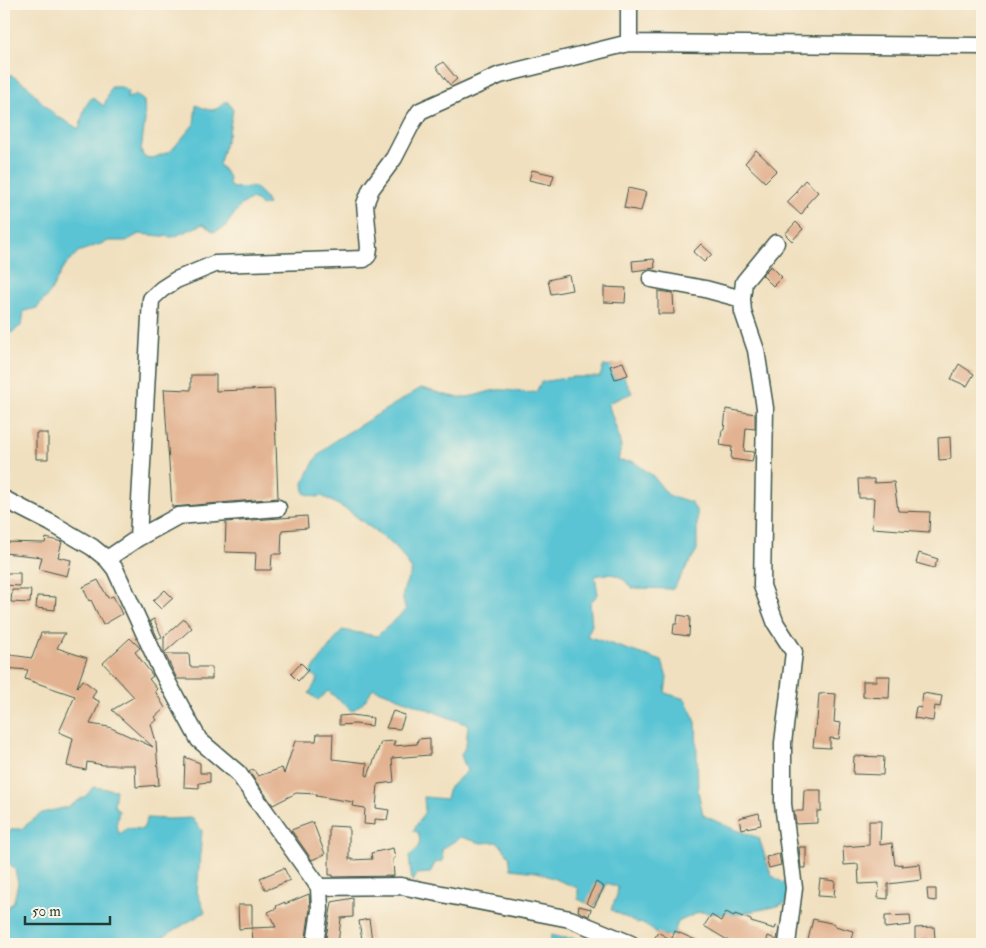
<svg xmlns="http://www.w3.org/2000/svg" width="986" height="948" font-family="'IM FELL Double Pica',serif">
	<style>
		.water { fill: #5ac4d4; stroke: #3c8084 }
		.building { fill: #e2b291 }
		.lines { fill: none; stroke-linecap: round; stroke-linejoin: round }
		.minor-casing { stroke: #3e5549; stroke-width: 19 }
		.minor { stroke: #fff; stroke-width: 16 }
	</style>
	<rect width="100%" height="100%" fill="#fcf5e5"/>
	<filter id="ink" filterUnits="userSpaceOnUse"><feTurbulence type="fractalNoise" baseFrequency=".02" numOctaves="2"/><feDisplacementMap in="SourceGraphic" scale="10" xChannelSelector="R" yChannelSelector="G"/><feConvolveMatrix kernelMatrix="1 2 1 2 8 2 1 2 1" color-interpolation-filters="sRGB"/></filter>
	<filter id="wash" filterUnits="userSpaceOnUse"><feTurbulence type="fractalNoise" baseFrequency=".0096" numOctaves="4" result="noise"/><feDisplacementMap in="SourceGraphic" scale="20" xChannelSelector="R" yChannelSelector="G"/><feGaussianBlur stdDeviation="1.12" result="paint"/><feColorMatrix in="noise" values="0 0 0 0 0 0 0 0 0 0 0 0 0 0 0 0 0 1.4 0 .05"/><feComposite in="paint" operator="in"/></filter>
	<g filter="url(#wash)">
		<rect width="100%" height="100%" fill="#f0e0bf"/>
		<path class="water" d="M4,70L29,87L36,96L55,115L79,129L85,107L92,97L104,106L111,87H121L128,91L127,98L131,97L135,94L144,101L145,120L141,151L144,157L153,158L171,151L194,124L196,105C208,110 215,114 224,102H228L233,110L229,132L219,164L229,177V185L233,188L254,187L263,195L268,204L261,206L258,202L251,199L241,205L225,227L214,232L203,224L173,237L139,234L126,241H109L78,252L63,268L50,293L37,308L24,311L22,325L11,333L4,329Z
			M614,365L621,371L632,393L608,403L617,431L621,447L618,461L634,462L653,476L668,495L691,502L697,512V550L673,589L632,588C619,574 614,572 595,576L598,594L590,603L592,625L587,636L662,661L667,678L665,693L685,699L696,722L698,791L703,815L731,828L759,838L771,875L791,888L789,902L774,907L732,915L699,912L678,922L673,936L659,935L644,924L637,923L611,910L617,895L618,887L607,883L595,907L578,899V888L537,872L511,869L509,856L498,842L481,843L461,837L442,849L443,861L435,863L430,873L417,874L413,882H412L409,856C418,849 422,845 418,832L413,831L425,811L424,797L446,799L449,788L467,771L461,755L466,745L468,725L373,688L364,702L352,711L328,691L318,700L309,693L318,679L310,673L342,630L377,636L406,610C399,593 405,586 412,570L397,548L349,511L322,496L316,497L304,493L303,483L316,458L334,441L421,388C436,391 451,399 467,397C477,396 487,391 497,390C510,389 523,394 536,392L541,382L572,377H600L603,366Z
			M93,787L116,790L114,805L119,811L116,826L120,834L127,828L143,829L147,818L169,819L192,818L202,831L197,892L205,912L151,944H4V911L14,901L18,883L15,870L4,857V844L7,835L12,829H21L42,813L68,807L87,795Z
			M551,935L562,938H572L583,943L588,939L607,944H550Z"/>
		<g id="blocks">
			<path class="building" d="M443,62L457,79L450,85L436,67Z
				M756,150L777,170L765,182L745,163Z
				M532,170L554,175L551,185L529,180Z
				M805,180L818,192L806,205L807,206L801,215L787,202L797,192L796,191Z
				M628,188L646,192L641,211L624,208Z
				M796,222L803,229L792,241L785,234Z
				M701,244L712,254L704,262L693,252Z
				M654,259L655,268L633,271L632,261Z
				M771,266L782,277L773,286L762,275Z
				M569,275L572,290L551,294L548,280Z
				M604,287L626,288L625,303L604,302Z
				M658,291L673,293L674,314H658Z
				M623,362L628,375L615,379L610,366Z
				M959,364L974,374L967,386L951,379Z
				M191,375H216V391L274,389L278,498L172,507L164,389L191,390Z
				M726,409L755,414V429L746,428L744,451L754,452L752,462L731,459L732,447L720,445L722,430H724Z
				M36,433H48V459H36Z
				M950,437L951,459L939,460L938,438Z
				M858,479H874V483L894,482L898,511L930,512L929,532L872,528L874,498H859Z
				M307,516L308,528L282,530L281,554H272L271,570H255L256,553L225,552L226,522Z
				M46,538L62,542L58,557L71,560L67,576L39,569L42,557L4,553V542L45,543Z
				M919,553L938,559L934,568L916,563Z
				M4,573H20V586L4,585Z
				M98,580L108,598L113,596L122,614L103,625L91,600L89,601L83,587Z
				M12,590H31L30,603L11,602Z
				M165,590L173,598L161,609L153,601Z
				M37,596L56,597L55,610L36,608Z
				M678,615L690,617L689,636L673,634L674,624H677Z
				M154,619L162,637L158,639L150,621Z
				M184,619L192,628L164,653V637Z
				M41,633H65L57,648L87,658L77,687L83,680L96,690L92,698L99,701V704L90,724L109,727L153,747L112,710L134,697L103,663L130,638L140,648L135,652L153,676L149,679L157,689L155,691L165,708L155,717L157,720L151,724L156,742L159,785L136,787L135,765H103L87,762L86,770L67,766L73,738L59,732L75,696L25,679L28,670L4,668V654L32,658Z
				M165,654H189L190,667H212V679H177Z
				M301,663L308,670L298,681L291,674Z
				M876,676H890L889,698L863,697V681H876Z
				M822,693L836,694L834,722L841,723L839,739L830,738V748L813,747L816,720L817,721L819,694H822Z
				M923,693L942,696L940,707L935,706L933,721L914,718L916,707L921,708Z
				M393,711L405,715L400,729L386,728Z
				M352,715L373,718L372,726L355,724L339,725V716Z
				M317,734H333L332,759L367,763L366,775L368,776L381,742L395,741L393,746L417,744L418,739L430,738V755L392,758L394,782L378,784L376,808L389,810L387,820L375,819V825L364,824L365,808L352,806L353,802L316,796L317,794L296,793L273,805L249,772L253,769L258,776L282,768L284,774L295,741H316Z
				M854,756L884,757L883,775L853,774Z
				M185,757L200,763V773H210V782L199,783V788L184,787Z
				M804,790H821V811H817V823L796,824L794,811H803Z
				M759,813L761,825L741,829L739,818Z
				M869,821H881L880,845L892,843L895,865L902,864V866L920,864L922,880L888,884V899L878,898L879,883L859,884L858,864L844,865L843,847L869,845Z
				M313,822L325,854L312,860L291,830Z
				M329,826L349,827V859H352V860L372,859L371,853L393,848L395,858L393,859L394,876L333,877V875H329Z
				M799,847H806V868H801Z
				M779,854L781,865L769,868L766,857Z
				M284,868L290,880L269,889H265L260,878Z
				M820,879L835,881L834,897L818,896Z
				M596,882L604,887L594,907L586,903Z
				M927,889H936V901L928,900Z
				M309,894L310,909L305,944H301V943L253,944L252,928L276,927L268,912L277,908L276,906L285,902V904Z
				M353,898V917L341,918L338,944H325L332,902Z
				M238,905H252V928L239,929Z
				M579,906L591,909L589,916L578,911Z
				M726,912L734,916L735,914L751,920V922L775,929L776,926L779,927L777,940L768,936L766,944H734L704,926L711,915L721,921Z
				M910,915L911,925L885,928V916Z
				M369,919L372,940H362L359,921Z
				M813,919L835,924V926L853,931L850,944H807Z
				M934,927L935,938L915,940V928Z
				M675,931L705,944H662L654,939L658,932L671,940Z"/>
		</g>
	</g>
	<g filter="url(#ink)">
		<use href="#blocks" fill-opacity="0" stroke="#3e5549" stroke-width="1"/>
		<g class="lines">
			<g class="minor-casing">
				<path id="minor" d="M629,43V4
					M776,243L744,282L742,299L743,312L756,350L765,408L762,586L776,624L794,652L783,743V804L794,888L787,944
					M651,279L705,289L742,299
					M4,499L51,523L92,547L107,559L115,569L161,670L199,740L238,773L319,887L320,910L315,944
					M138,538L151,299L162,289L176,280L215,264L364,259L368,255L369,248L365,204L371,189L394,158L412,123L420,111L500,75L629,43L982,46
					M107,559L138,538L178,516L278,508
					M319,887L401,886L570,919L631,944"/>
			</g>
			<use href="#minor" class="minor"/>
		</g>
	</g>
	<rect width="986" height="948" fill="none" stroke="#fcf5e5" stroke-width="20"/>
	<path d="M25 916v8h85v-8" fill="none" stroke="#1f3d34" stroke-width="2.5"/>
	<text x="32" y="916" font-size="15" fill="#1f3d34" stroke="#fcf5e5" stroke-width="4" paint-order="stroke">50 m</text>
</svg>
